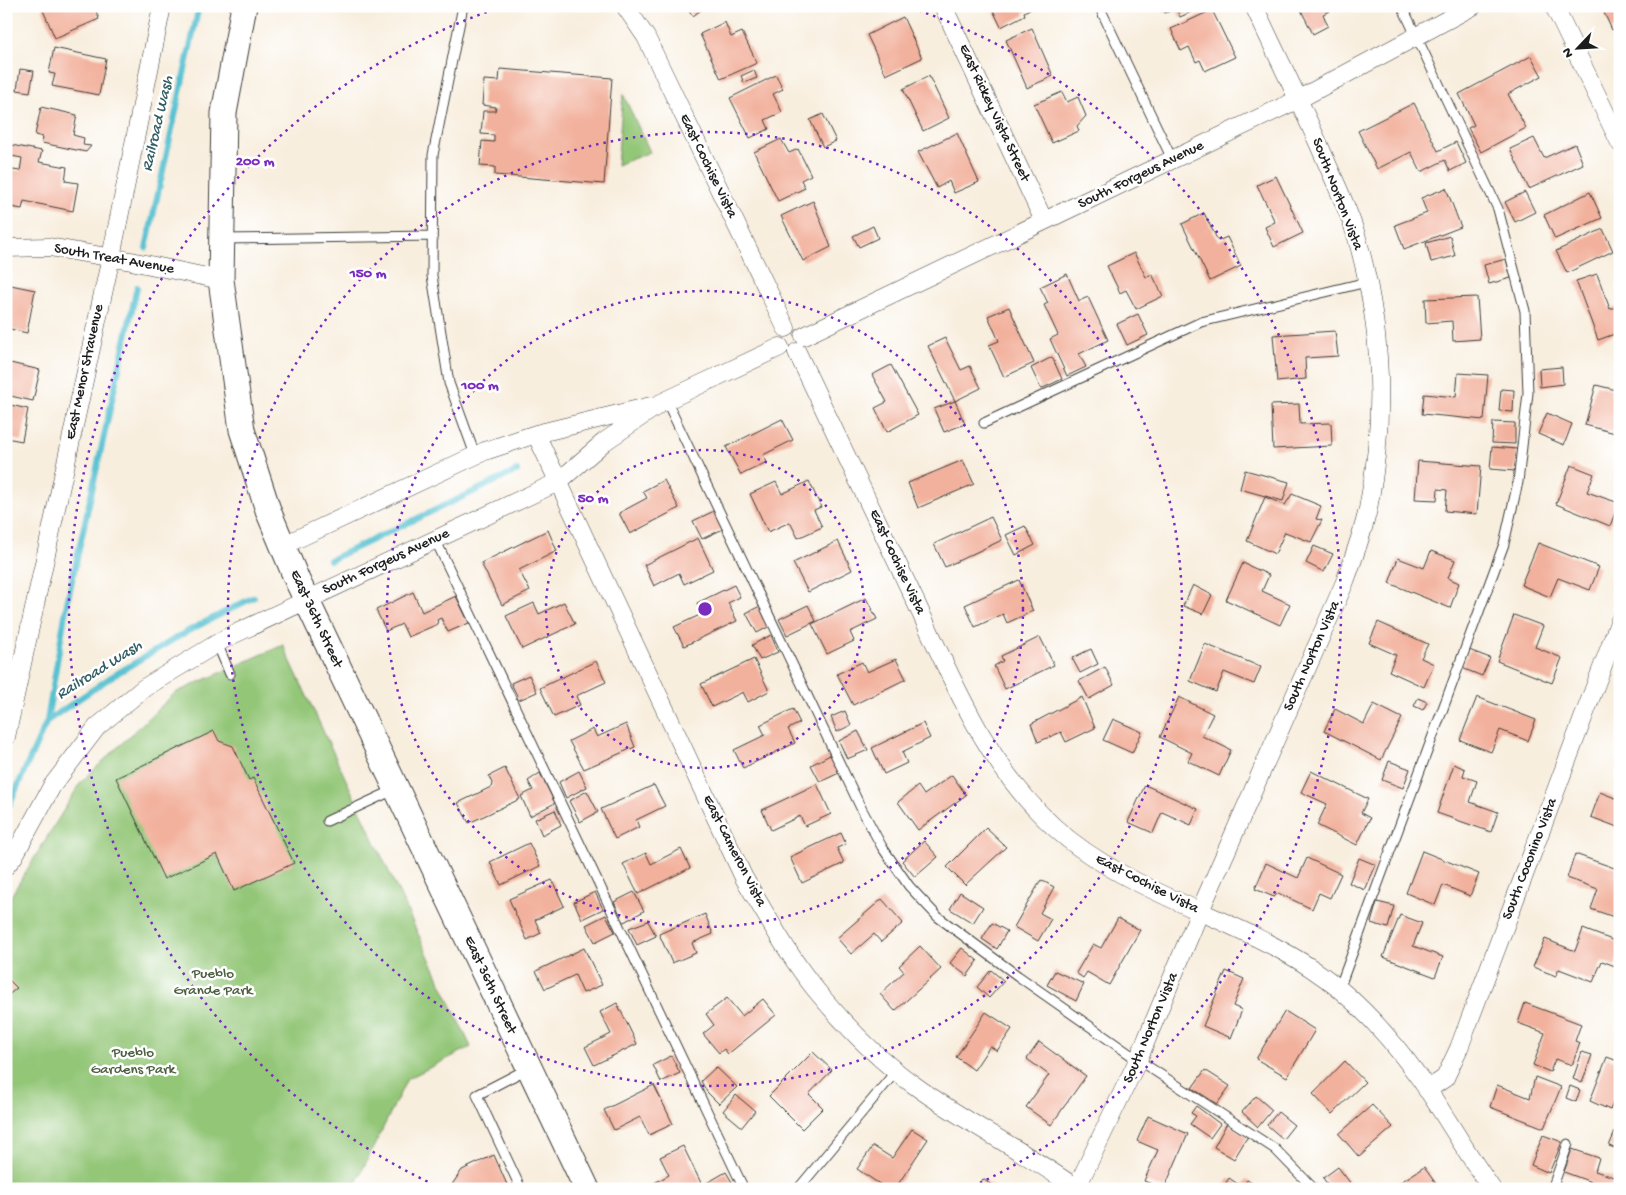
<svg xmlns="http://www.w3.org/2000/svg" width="1626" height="1195" font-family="'Gochi Hand',sans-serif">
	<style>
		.green { fill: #93c677; stroke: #58714a }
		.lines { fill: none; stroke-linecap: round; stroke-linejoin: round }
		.stream { stroke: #56c1d1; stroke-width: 6 }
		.building { fill: #f2b19c }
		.lane-casing { stroke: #3d3c39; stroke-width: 11 }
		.street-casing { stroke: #3d3c39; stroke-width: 19 }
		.secondary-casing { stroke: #3d3c39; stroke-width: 27 }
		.lane { stroke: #fff; stroke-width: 9 }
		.street { stroke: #fff; stroke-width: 18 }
		.secondary { stroke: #fff; stroke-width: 25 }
		.ring { fill: none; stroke: #7b2cbf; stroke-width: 2.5; stroke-dasharray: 2.5 5 }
		.labels { text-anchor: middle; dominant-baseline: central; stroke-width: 5; stroke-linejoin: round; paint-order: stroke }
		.street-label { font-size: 15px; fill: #1c1c1c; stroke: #fff }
		.park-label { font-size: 15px; fill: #4c6040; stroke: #fff }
		.water-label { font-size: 16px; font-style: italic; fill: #335e64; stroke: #fff }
		.centre { fill: #7b2cbf; stroke: #fff; stroke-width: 2.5 }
		.ring-label { font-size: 15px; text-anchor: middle; font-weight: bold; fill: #7b2cbf; stroke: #fff; stroke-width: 5; stroke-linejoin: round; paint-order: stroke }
	</style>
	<rect width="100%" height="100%" fill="#fff"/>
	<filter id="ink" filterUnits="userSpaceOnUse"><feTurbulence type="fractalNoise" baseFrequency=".02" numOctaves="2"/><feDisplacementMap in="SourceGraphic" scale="10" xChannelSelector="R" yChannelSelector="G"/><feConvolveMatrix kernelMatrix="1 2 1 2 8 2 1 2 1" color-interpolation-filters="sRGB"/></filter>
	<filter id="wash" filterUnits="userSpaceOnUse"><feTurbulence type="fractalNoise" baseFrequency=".0096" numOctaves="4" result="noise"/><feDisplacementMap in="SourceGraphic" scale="20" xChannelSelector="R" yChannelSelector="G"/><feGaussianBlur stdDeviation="1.12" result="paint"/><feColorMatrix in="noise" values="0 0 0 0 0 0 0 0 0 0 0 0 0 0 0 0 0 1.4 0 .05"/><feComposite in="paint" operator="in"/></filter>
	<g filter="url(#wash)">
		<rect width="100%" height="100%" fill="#f8eede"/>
		<path class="green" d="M623,94L650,152L617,165Z
			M283,645L471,1047L407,1079L353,1189H6V904L81,782L175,693Z"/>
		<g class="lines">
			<path class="stream" d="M146,248L199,6
				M330,560L517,471
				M47,721L67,603L137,287
				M6,812L47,721L111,677L186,632L254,597"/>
		</g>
		<g id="blocks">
			<path class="building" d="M46,6H94L99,19L55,38L42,8Z
				M686,6H706L693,16Z
				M991,6H1035L1024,12L1025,15L1001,27Z
				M1162,6H1205L1180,17L1176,9L1165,13Z
				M1299,6H1328L1330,11L1323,14L1328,26L1313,34Z
				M1601,6H1620V26L1612,30Z
				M1212,10L1235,57L1205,71L1200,60L1196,62L1189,47L1181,51L1171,29Z
				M903,17L922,58L886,75L867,35Z
				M725,22L731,37L742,32L757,63L721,79L700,34Z
				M1032,28L1053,76L1027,88L1006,40Z
				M54,48L106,59L99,95L52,86L55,74L49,73Z
				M1531,56L1542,76L1508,94L1526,128L1481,152L1468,128L1474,125L1459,94Z
				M20,69L34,71L30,92L17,90Z
				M500,69L612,78L604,184L495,175V167L480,166L482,141L494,142V135L481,134L483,111H495L496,107L482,105L484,80L499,81Z
				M754,70L757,78L744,83L741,76Z
				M776,75L783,89L773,94L782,112L765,120L769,129L750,138L730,98Z
				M929,76L949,118L923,131L903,89Z
				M1062,92L1067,102L1078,97L1086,116L1077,126L1079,131L1052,143L1034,104Z
				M1414,103L1438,151L1456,142L1466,163L1450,171L1445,160L1421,172L1411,152L1377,169L1358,131Z
				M41,107L77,115L73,135L84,138L83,145L91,146L86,152L42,143L43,137L35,135Z
				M823,114L836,141L823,147L810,120Z
				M957,133L979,182L954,193L949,181L937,188L918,152Z
				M1534,138L1544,158L1575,144L1583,164L1529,189L1510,149Z
				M781,139L789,153L798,149L811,175L801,180L805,188L778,201L754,152Z
				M6,144L42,151L39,162L67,167L65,181L78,183L73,211L24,201L22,209L6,206V169L20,171L22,158L6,155Z
				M1276,176L1303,233L1274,247L1265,227L1275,222L1257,185Z
				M1446,188L1461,227L1404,249L1395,225L1427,213L1421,198Z
				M1525,192L1535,212L1515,222L1505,202Z
				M1590,192L1602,218L1555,239L1544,215Z
				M813,201L831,247L803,261L781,216Z
				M1204,213L1218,241L1227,237L1241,266L1210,281L1182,224Z
				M873,226L878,238L859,247L853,236Z
				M1603,229L1613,251L1567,273L1556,251Z
				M1450,236L1455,256L1431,262L1426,243Z
				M1134,253L1146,277L1152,274L1163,296L1136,309L1126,290L1120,293L1107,266Z
				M1506,259L1511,278L1489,284L1484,265Z
				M1067,274L1079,301L1088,297L1108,340L1079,354L1086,367L1067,376L1050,339L1058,335L1044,305L1048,303L1040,287Z
				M1597,274L1610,309L1620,306V332L1598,340L1576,281Z
				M6,284L35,290L27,333L6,328Z
				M1477,297L1480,339L1453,341L1452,321L1426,323L1425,299Z
				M1009,307L1034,363L1004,377L989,345L999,341L988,316Z
				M1138,314L1148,335L1127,345L1117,324Z
				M1335,331L1338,356L1305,358L1306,379L1277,382L1273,335Z
				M945,338L961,370L970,366L981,388L955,401L928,346Z
				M1052,357L1062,379L1041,389L1031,368Z
				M6,362L40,370L33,401L6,395Z
				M891,365L918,415L887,432L875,408L887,402L872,375Z
				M1562,367L1563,384L1540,387L1539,369Z
				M1458,373L1488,375L1484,420L1422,414L1424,394L1456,397Z
				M1596,385L1620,391V413L1615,433L1585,425Z
				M1501,389L1514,390L1513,412L1499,411Z
				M955,401L965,424L944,432L934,409Z
				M6,404L28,409L22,441L6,438Z
				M1299,404L1300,424L1331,423L1332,446L1273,449L1271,405Z
				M1547,413L1572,424L1564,445L1538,434Z
				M782,419L793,440L763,455L767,462L741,475L726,447Z
				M1493,422L1515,423V444L1492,443Z
				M1492,447L1517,449L1515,471L1490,469Z
				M963,460L974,484L918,508L908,483Z
				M1418,461L1481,466L1477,514L1445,511L1447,490L1438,489L1437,500L1415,499Z
				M1571,465L1594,474L1587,492L1619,503L1610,526L1556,504Z
				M1245,470L1289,482L1283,501L1240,489Z
				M664,480L679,508L630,534L619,513L647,498L643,491Z
				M809,481L821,507L814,510L822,527L798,538L790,522L768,532L750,494L776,482L782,494Z
				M1292,494L1321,506L1316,519L1322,520L1311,542L1285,532L1275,554L1247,541L1265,497L1285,505Z
				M714,511L723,529L702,539L693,521Z
				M991,517L1002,540L945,567L934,544Z
				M1025,526L1035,545L1016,555L1006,535Z
				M548,530L557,551L519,570L530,591L502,605L481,563Z
				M698,538L713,570L684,584L679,573L654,586L644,565Z
				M838,541L852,570L808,592L793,563Z
				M1538,543L1599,567L1590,590L1558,578L1550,597L1521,585Z
				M1314,546L1333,554L1324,572L1306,563Z
				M1431,551L1455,560L1448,578L1459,583L1450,608L1389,583L1398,558L1424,568Z
				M1243,563L1269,575L1262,591L1290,604L1280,625L1226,600Z
				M1019,580L1033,611L1007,623L1003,614L975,627L965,605Z
				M734,585L740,597L728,603L737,621L684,646L674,627L702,614L697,603Z
				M1193,585L1212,595L1203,614L1183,606Z
				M413,592L422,612L456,596L469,623L448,632L441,618L437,620L438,624L408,637L402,624L386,631L376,610Z
				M866,598L877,619L850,632L854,641L827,654L812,624Z
				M564,602L575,624L522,649L506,616L534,603L539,614Z
				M808,605L816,621L787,635L779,619Z
				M760,606L770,626L757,633L746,613Z
				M1514,615L1543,626L1535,647L1562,658L1552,683L1497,661Z
				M1378,622L1428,644L1421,658L1434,664L1424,687L1389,671L1396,655L1369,643Z
				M771,635L778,652L760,660L752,645Z
				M1040,637L1054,665L1005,689L994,666L1003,661L1001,656Z
				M1205,644L1261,667L1254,684L1224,672L1216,692L1190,681Z
				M1091,649L1098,664L1080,673L1072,658Z
				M1469,650L1490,658L1482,676L1462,668Z
				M754,659L769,691L748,702L743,692L712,707L701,684Z
				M896,659L906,679L853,705L837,674L862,662L867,672Z
				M596,661L606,682L576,696L580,705L554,717L540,688Z
				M1105,667L1114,685L1089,699L1079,681Z
				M529,675L537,692L519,700L511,683Z
				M1082,697L1095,728L1066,742L1061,732L1038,742L1031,724Z
				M1179,697L1213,714L1202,736L1231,750L1219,776L1188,761L1192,753L1160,737Z
				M1477,697L1536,720L1528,741L1500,730L1491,752L1460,740Z
				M1418,698L1427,702L1423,710L1414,706Z
				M1374,704L1402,718L1381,760L1324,731L1335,709L1364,724Z
				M793,709L800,723L788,729L795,743L743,768L734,750L765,735L760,725Z
				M845,711L851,725L837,732L831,717Z
				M1113,719L1142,732L1132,753L1103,740Z
				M923,723L930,738L902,752L907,763L884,774L872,748Z
				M626,724L635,747L584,769L569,741L593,729L597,737Z
				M214,731L219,741L233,746L249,780L253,778L294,863L234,891L217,854L164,879L116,778Z
				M858,731L868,750L847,759L839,741Z
				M832,754L841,772L820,782L811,765Z
				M1389,761L1410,769L1403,788L1382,780Z
				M1454,764L1465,769L1463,776L1477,781L1470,802L1498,812L1491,832L1437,813Z
				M505,768L520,799L469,823L458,803L493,786L489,776Z
				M579,771L587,787L566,798L559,782Z
				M1311,771L1368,799L1361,813L1370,818L1357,845L1317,825L1327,804L1301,792Z
				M540,773L555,803L530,816L521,796L533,790L528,781Z
				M952,775L966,795L918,830L898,802L918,786L924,795Z
				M817,784L831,814L805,826L800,816L771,830L762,810Z
				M654,785L665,806L636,820L639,827L615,839L601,809Z
				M1145,785L1198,809L1191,825L1162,812L1153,833L1128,822Z
				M587,791L598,812L580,822L569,801Z
				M1600,792L1620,800V828L1591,817Z
				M555,810L561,825L542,835L535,819Z
				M986,828L1006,847L965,885L947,867Z
				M841,833L846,844L837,848L844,863L802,883L790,857Z
				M924,841L938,857L915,877L902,861Z
				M529,843L540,866L501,885L490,862Z
				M681,849L690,868L638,894L623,864L646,853L651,864Z
				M1422,851L1479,874L1470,896L1443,885L1435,905L1406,893Z
				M1575,854L1620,870V919L1591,909L1598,889L1567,878Z
				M1307,858L1341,874L1330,898L1319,893L1312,909L1278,893L1274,897L1255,889L1266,863L1298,878Z
				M1359,858L1376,865L1365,890L1349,883Z
				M552,880L564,906L535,920L541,933L527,940L509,899Z
				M1041,880L1054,887L1040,913L1051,919L1038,941L1014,927Z
				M595,892L603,909L582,919L574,902Z
				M634,892L644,911L624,922L614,902Z
				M960,892L983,907L973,923L950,909Z
				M882,899L903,923L881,942L874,934L851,954L837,938Z
				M1377,902L1394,906L1388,928L1371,923Z
				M705,914L713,934L692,943L696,953L672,963L659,934Z
				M606,915L615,932L595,942L586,925Z
				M1400,915L1422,923L1413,946L1443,957L1435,977L1383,957Z
				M1118,918L1140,930L1109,985L1087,972L1083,978L1076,973L1093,944L1101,948Z
				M648,921L656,936L637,945L629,928Z
				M992,923L1007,931L997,949L982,939Z
				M1583,929L1620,943V954L1615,966L1602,961L1593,982L1559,969L1556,976L1533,967L1545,939L1575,951Z
				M920,946L941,969L895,1011L880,994L904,972L899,966Z
				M584,948L602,985L583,993L575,975L545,989L536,971Z
				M962,948L978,961L967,976L950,963Z
				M991,970L1004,981L989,998L977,987Z
				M1055,971L1084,984L1076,1001L1047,985Z
				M1226,971L1244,979L1233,1006L1242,1010L1231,1038L1203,1026Z
				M6,977L17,988L6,997Z
				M727,998L742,1016L763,999L776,1015L728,1054L724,1049L719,1053L703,1034L714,1025L706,1014Z
				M617,1003L637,1044L594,1065L585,1047L611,1034L600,1012Z
				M1525,1003L1581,1024L1575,1041L1580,1043L1572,1065L1555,1059L1550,1072L1533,1065L1545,1033L1518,1023Z
				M1285,1011L1315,1030L1287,1077L1256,1059Z
				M986,1012L1012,1029L997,1051L990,1046L974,1070L956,1057Z
				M1039,1042L1086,1076L1051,1125L1026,1107L1049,1075L1027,1059Z
				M813,1052L832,1070L809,1094L823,1108L802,1129L769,1096Z
				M1582,1052L1592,1055L1582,1083L1573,1079Z
				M671,1056L680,1073L661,1082L653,1065Z
				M1607,1057L1620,1062V1087L1610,1110L1590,1101Z
				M1345,1061L1365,1082L1332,1114L1313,1094Z
				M716,1067L737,1087L719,1104L707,1092L701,1081Z
				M1205,1070L1230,1086L1217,1104L1192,1088Z
				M1535,1077L1561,1087L1544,1128L1490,1107L1497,1085L1530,1098Z
				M654,1085L673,1124L649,1135L640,1117L614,1130L604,1110Z
				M1570,1086L1580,1090L1576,1102L1566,1098Z
				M736,1095L755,1111L742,1127L723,1111Z
				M1256,1096L1272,1110L1258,1127L1242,1112Z
				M1372,1105L1393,1127L1359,1157L1339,1134Z
				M1196,1106L1220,1124L1210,1138L1190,1124L1196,1116L1191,1113Z
				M1278,1112L1294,1125L1283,1139L1267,1125Z
				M1148,1116L1188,1134L1164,1189L1144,1181L1158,1150L1137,1141Z
				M1620,1120V1150L1609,1146Z
				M1227,1123L1248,1136L1234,1159L1214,1147Z
				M912,1129L928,1139L895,1189H887L857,1169L873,1146L892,1158Z
				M1543,1135L1562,1142L1549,1173L1531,1165Z
				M683,1146L701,1183L689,1189H648L647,1187L669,1175L660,1157Z
				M1572,1149L1599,1158L1595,1171L1620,1179V1189H1589L1591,1182L1564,1172Z
				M494,1155L508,1187L505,1189H449L462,1170Z
				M1338,1167L1355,1189H1331L1323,1178Z
				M1424,1167L1436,1184L1429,1189H1390Z
				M726,1172L736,1189H708L705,1184Z
				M1229,1178L1242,1187L1247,1180L1256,1186L1254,1189H1222Z
				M983,1179L997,1189H976Z"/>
		</g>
	</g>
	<g filter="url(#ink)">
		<use href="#blocks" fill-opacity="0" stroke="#3d3c39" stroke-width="1"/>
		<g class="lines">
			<g class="lane-casing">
				<path id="lane" d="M463,6L433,155L432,276L449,383L475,455
					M1099,6L1172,159
					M222,239L432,236
					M666,400L860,806L882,847L909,886L938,917L1018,976L1138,1060L1275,1149L1314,1189
					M984,423L1201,322L1367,282
					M435,539L744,1189
					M217,643L230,674
					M327,821L396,789
					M1339,989L1504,544L1518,482L1528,393L1525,311L1498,209L1402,6
					M521,1189L477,1095L527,1069
					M798,1189L897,1070
					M1552,1189L1568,1144"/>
			</g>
			<g class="street-casing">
				<path id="street" d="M625,6L646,37L786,328
					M943,6L1044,221
					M1554,6L1620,143
					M6,248L49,247L131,261L221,280
					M804,336L1299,99L1473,6
					M797,352C835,432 873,512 911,592C950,674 985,765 1054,827C1125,892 1230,915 1311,968C1354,996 1391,1038 1421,1080C1446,1116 1467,1154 1492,1189
					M536,434L744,878C766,914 789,957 816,990C844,1024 877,1059 914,1085C966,1123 1025,1151 1077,1189
					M282,546L485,451L536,434L651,406
					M6,737L111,257L162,6
					M6,866L14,856L52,786L97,727L144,688L226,638L558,482L604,442L661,403L780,347
					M1427,1090L1445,1078L1459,1048L1620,620
					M1076,1189L1138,1060L1200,911L1344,584C1353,560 1362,535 1368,509C1386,419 1382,326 1357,238C1350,214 1339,191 1329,168C1306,113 1279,60 1254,6"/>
			</g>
			<g class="secondary-casing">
				<path id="secondary" d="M244,6L224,113L221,280L242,430L269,513L297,580L587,1189"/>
			</g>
			<use href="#lane" class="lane"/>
			<use href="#street" class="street"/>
			<use href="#secondary" class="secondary"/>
		</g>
	</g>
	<g class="ring">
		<circle cx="705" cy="609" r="159"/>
		<circle cx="705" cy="609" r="318"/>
		<circle cx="705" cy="609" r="477"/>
		<path d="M441 1188A636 636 0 0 1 498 8M912 8A636 636 0 0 1 969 1188"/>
	</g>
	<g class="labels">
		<g class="street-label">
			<text transform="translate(994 113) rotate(65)">East Rickey Vista Street</text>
			<text transform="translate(708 166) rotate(64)">East Cochise Vista</text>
			<text transform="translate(1141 175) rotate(-26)">South Forgeus Avenue</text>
			<text transform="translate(1337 194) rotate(69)">South Norton Vista</text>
			<text transform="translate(114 259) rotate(10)">South Treat Avenue</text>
			<text transform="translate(85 372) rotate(-78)">East Menor Stravenue</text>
			<text transform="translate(386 562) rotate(-25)">South Forgeus Avenue</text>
			<text transform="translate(897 562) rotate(65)">East Cochise Vista</text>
			<text transform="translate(316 619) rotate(65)">East 36th Street</text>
			<text transform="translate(1312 656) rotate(-66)">South Norton Vista</text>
			<text transform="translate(734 851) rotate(63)">East Cameron Vista</text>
			<text transform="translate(1530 859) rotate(-69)">South Coconino Vista</text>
			<text transform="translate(1147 884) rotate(27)">East Cochise Vista</text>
			<text transform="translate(490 985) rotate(65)">East 36th Street</text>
			<text transform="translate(1151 1028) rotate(-67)">South Norton Vista</text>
		</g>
		<g class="park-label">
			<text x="213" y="974">Pueblo<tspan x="213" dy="17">Grande Park</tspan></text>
			<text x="133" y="1053">Pueblo<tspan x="133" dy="17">Gardens Park</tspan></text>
		</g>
		<g class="water-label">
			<text transform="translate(159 124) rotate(-77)">Railroad Wash</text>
			<text transform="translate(100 671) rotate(-32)">Railroad Wash</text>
		</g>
	</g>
	<circle cx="705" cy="609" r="8" class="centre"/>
	<g class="ring-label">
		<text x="255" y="165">200 m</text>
		<text x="368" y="277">150 m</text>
		<text x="480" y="389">100 m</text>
		<text x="593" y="502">50 m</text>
	</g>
	<rect width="1626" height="1195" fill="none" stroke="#fff" stroke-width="25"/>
	<g transform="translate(1578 48) rotate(245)" stroke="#ffffff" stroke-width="4" paint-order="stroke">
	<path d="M0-4L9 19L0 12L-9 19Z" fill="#1c1c1c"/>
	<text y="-8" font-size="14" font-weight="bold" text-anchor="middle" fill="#1c1c1c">N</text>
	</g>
</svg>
